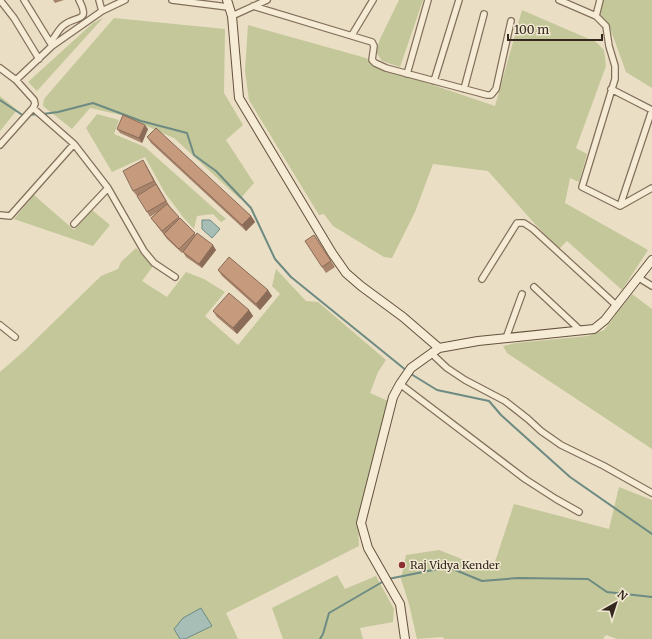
<svg xmlns="http://www.w3.org/2000/svg" width="652" height="639" font-family="Merriweather,serif">
	<style>
		.green { fill: #c3c799 }
		.water { fill: #a6beb6; stroke: #6d8b83 }
		.lines { fill: none; stroke-linecap: round; stroke-linejoin: round }
		.stream { stroke: #6d8b83; stroke-width: 2 }
		.street-casing { stroke: #83705c; stroke-width: 8 }
		.secondary-casing { stroke: #65523f; stroke-width: 10 }
		.street { stroke: #f6ecd6; stroke-width: 5.5 }
		.secondary { stroke: #f6ecd6; stroke-width: 8 }
		.wall { fill: #a9846c }
		.shaded-wall { fill: #8a6c58 }
		.building { fill: #c59a7d; stroke: #8a6c58 }
		.poi-dot { fill: #8e3132; stroke: #f2e9d3; stroke-width: 1.5 }
		.labels { text-anchor: middle; dominant-baseline: central; stroke-width: 3; stroke-linejoin: round; paint-order: stroke }
		.poi-label { font-size: 11px; fill: #35291f; stroke: #f2e9d3; text-anchor: start }
	</style>
	<rect width="100%" height="100%" fill="#eadec4"/>
	<path class="green" d="M399,0H423L400,67L382,61L376,52L380,39Z
		M601,0H652V88L626,72L610,28L595,13Z
		M522,10L596,42L604,50L606,66L576,148L587,154L579,182L570,178L565,203L648,250L622,290L567,241L559,249L534,223L488,171L433,164L415,212L392,258L384,257L333,226L324,214L319,215L249,100L245,71L248,25L366,58L374,65L495,106Z
		M103,18L37,91L28,82L93,23Z
		M114,18L225,29L224,93L243,125L226,140L254,183L240,199L174,138L121,115L90,108L72,129L43,106L44,99Z
		M0,96L17,110L0,131Z
		M97,114L119,120L114,134L145,147L226,219L221,222L213,214L197,216L194,229L183,217L165,193L145,157L112,172L86,128Z
		M34,195L74,230L92,210L110,225L93,246L14,219Z
		M136,248L153,266L142,281L167,297L186,272L204,279L225,292L205,316L238,345L280,294L272,286L276,269L306,301L318,302L386,360L378,372L370,393L388,401L358,521L359,546L226,613L238,639H0V372L24,351L101,276L118,269L121,262Z
		M632,294L652,309V449L507,353L503,346L516,343L588,336L604,330Z
		M619,487L652,500V639H617L606,635L603,639H444L443,637L417,639L409,604L401,579L406,555L439,550L492,571L514,504L609,529Z
		M337,575L345,589L376,576L394,609L393,622L360,628L363,639H283L272,608Z"/>
	<path class="water" d="M202,220H210L220,229L212,238L202,229Z
		M201,608L212,626L185,639H180L174,629L183,618Z"/>
	<g class="lines">
		<path class="stream" d="M0,100L24,116
			M43,114L58,112L93,103L141,121L187,133L194,155L216,171L251,208L275,259L291,277L407,371
			M29,115L38,114
			M411,374L437,390L489,401L501,415L570,477L652,534
			M388,579L448,567L482,581L518,578L588,579L607,592L652,597
			M320,639L323,634L329,613L384,581"/>
		<g class="street-casing">
			<path id="street" d="M0,0L14,18L39,59
				M24,0L51,44
				M99,0L102,11
				M172,0L228,7
				M559,0L596,16L606,26L609,46L615,66V79L582,187L620,206L652,188
				M253,6L372,42L374,46L372,60L375,63L386,68L487,95H491L496,89L511,21
				M232,16L267,0
				M596,16L600,0
				M352,35L373,0
				M50,42C56,37 58,29 64,25C76,15 91,23 79,0
				M0,68L16,80
				M407,74L428,0
				M434,81L459,0
				M464,89L484,14
				M611,89L652,110
				M33,108L74,144L108,188L144,251L154,263L175,277
				M0,145L33,108L35,104L34,100L16,80L52,46L102,11L125,0
				M620,206L652,110
				M0,215L10,216L74,144
				M74,224L108,188
				M639,278L652,286
				M482,279L517,223H524L533,229L617,306
				M534,287L580,330
				M0,325L15,337
				M506,338L522,294
				M431,353L447,368L465,380L505,401L528,419L541,431L561,445L604,466L652,493
				M400,384L525,479L556,499L579,512"/>
		</g>
		<g class="secondary-casing">
			<path id="secondary" d="M227,0L232,16L239,98L332,253L346,273L361,286L403,317L439,348
				M405,639L400,604L368,548L361,523L393,397L400,384L411,368L439,348L478,341L594,329L605,320L652,260"/>
		</g>
		<use href="#street" class="street"/>
		<use href="#secondary" class="secondary"/>
	</g>
	<path class="wall" d="M53,0H64L55,3Z
		M117,129H148L142,143L120,133Z
		M147,137L251,216L255,222L246,231L151,143Z
		M146,165L157,185L169,205L179,218L196,235L216,250L202,268L186,257L183,252L182,253L167,239L151,218L157,212L150,217L147,212L142,193L137,196L133,191Z
		M314,235L335,267L326,273L322,267Z
		M218,270L268,290L272,296L260,310L222,276Z
		M249,310L253,316L237,334L217,317L213,311Z"/>
	<path class="shaded-wall" d="M145,125L148,129L142,143L139,138Z
		M143,160L146,165L157,185L169,205L154,181Z
		M251,216L255,222L246,231L242,225Z
		M213,245L216,250L202,268L199,264Z
		M268,290L272,296L260,310L256,304Z
		M249,310L253,316L237,334L233,328Z"/>
	<path class="building" d="M123,115L145,125L139,138L117,129Z
		M156,128L251,216L242,225L147,137Z
		M143,160L154,181L133,191L123,171Z
		M156,184L166,201L147,212L137,196Z
		M167,204L179,217L162,231L151,218Z
		M180,218L195,233L179,249L164,234Z
		M197,233L213,245L199,264L183,252Z
		M314,235L331,261L322,267L305,241Z
		M229,257L268,290L256,304L218,270Z
		M229,293L249,310L233,328L213,311Z"/>
	<circle class="poi-dot" cx="402" cy="565" r="4"/>
	<g class="labels">
		<g class="poi-label">
			<text x="410" y="565">Raj Vidya Kender</text>
		</g>
	</g>
	<g transform="translate(616 603) rotate(39)" stroke="#f2e9d3" stroke-width="3" paint-order="stroke">
	<path d="M0-3L7 15L0 10L-7 15Z" fill="#35291f"/>
	<text y="-6" font-size="11" font-weight="bold" text-anchor="middle" fill="#35291f">N</text>
	</g>
	<path d="M508 34v6h94v-6" fill="none" stroke="#35291f" stroke-width="2"/>
	<text x="514" y="34" font-size="12" fill="#35291f" stroke="#f2e9d3" stroke-width="3" paint-order="stroke">100 m</text>
</svg>
